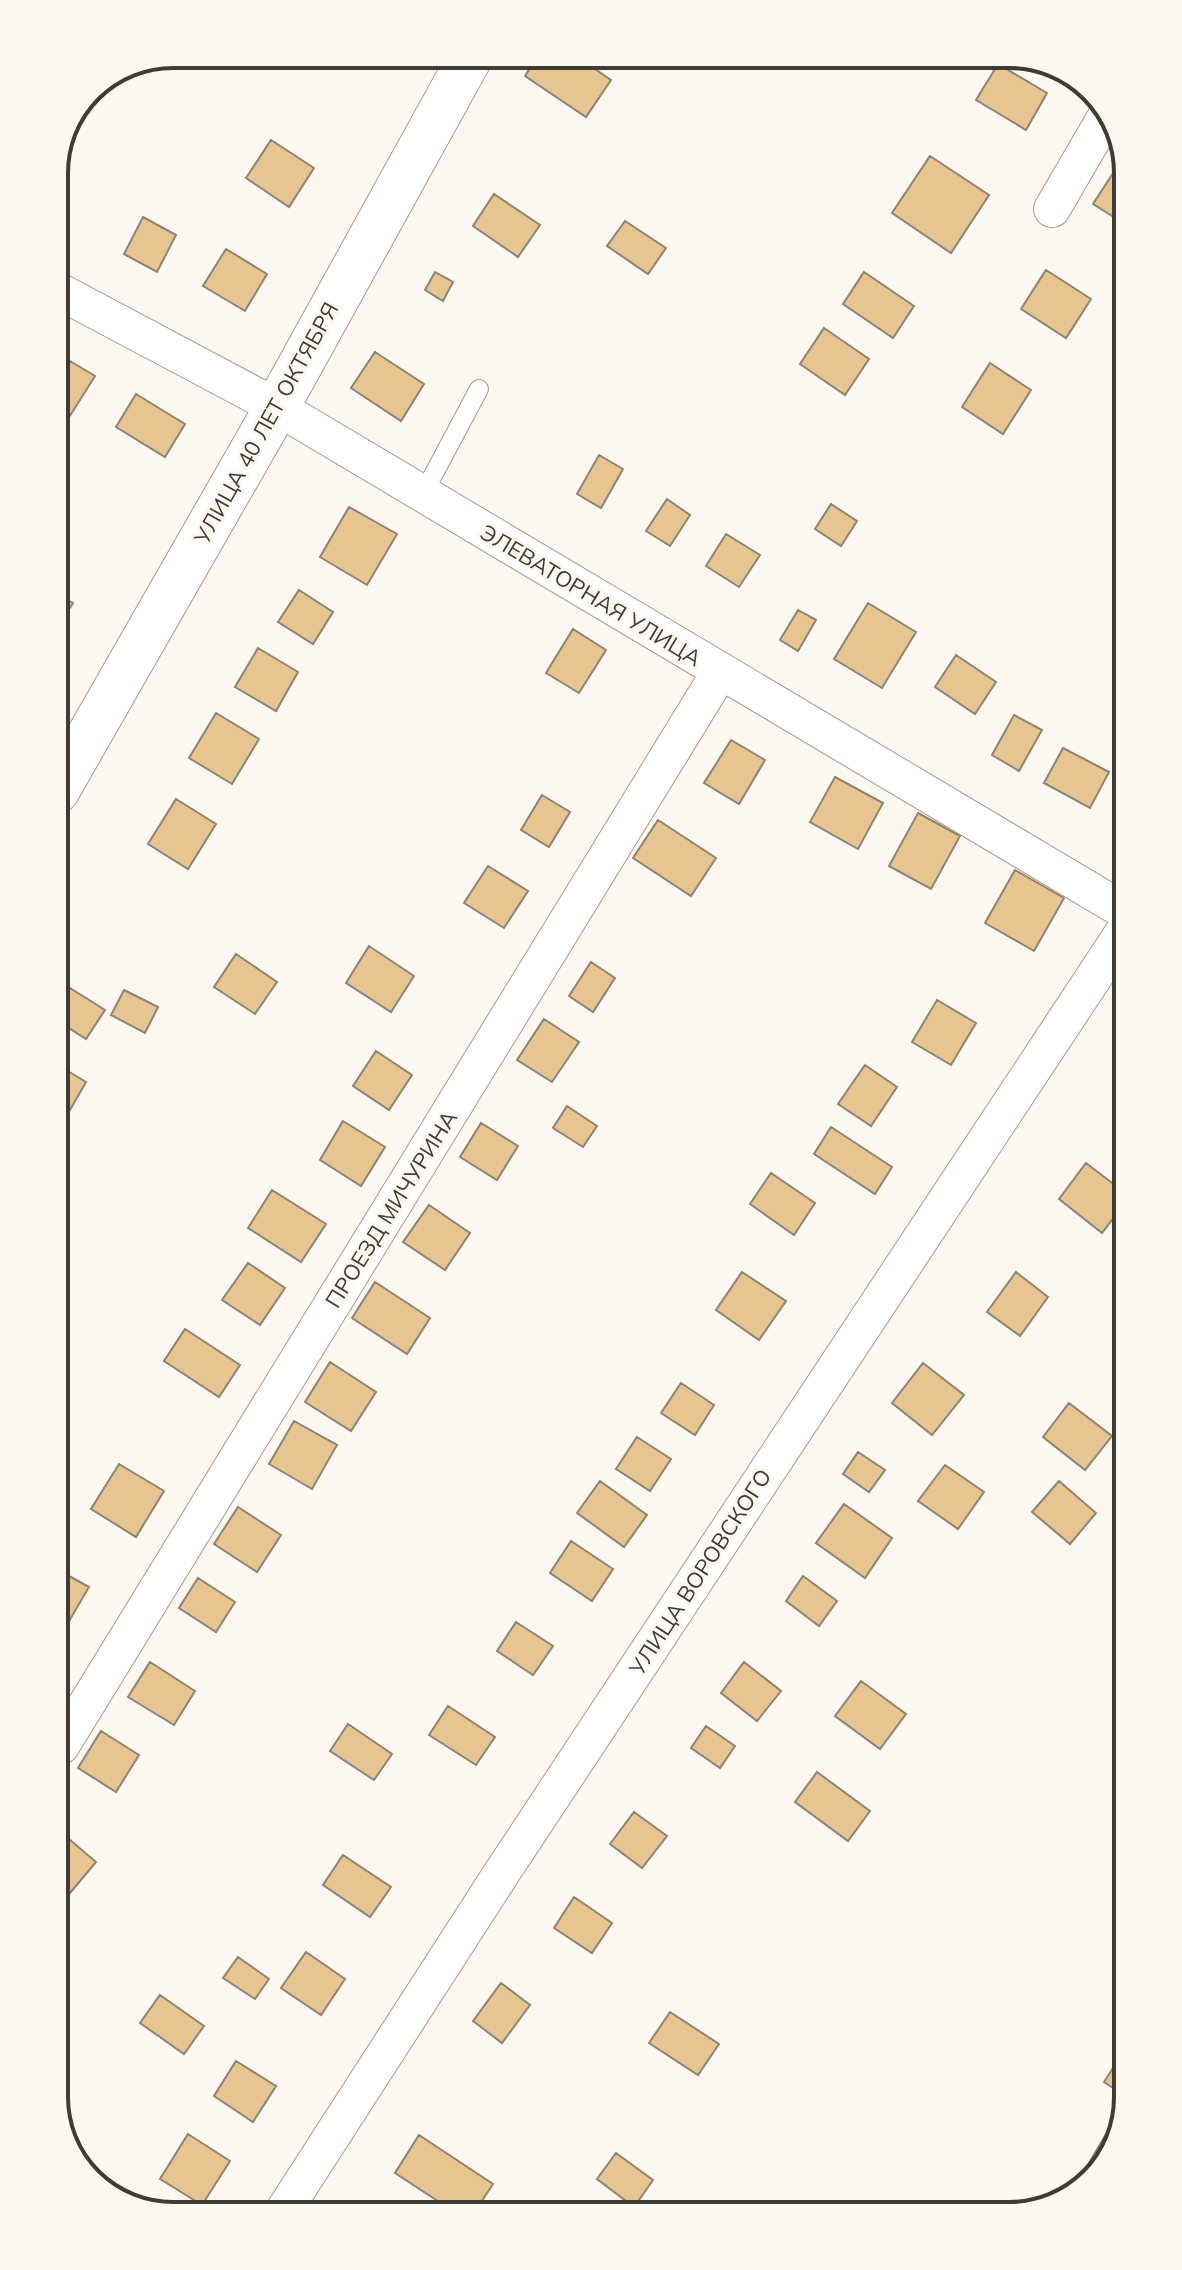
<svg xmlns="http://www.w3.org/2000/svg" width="1182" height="2270" font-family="Mulish,sans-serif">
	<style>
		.building { fill: #e7c590; stroke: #8d8475; stroke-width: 2 }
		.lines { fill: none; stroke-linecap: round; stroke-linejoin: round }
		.lane-casing { stroke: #a8998d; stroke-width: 20 }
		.street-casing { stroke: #a8998d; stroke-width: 38 }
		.secondary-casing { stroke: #a8998d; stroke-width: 46 }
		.lane { stroke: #fff; stroke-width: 18 }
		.street { stroke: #fff; stroke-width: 36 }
		.secondary { stroke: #fff; stroke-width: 44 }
		.labels { text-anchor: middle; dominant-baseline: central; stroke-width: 6; stroke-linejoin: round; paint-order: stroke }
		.street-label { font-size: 22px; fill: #413b36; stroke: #fdf7f1 }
		.rim { fill: none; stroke: #413b36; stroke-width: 4 }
	</style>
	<rect width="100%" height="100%" fill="#fdf7f1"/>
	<path class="building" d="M539,54H573L611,80L586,117L525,76Z
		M998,64L1047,93L1026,130L976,100Z
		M271,140L314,168L289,207L246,178Z
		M930,156L989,195L951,253L892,213Z
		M1119,164L1120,221L1093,204Z
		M54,166L66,173L54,196Z
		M494,194L540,225L518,257L473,226Z
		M143,217L176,235L157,272L124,254Z
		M625,221L666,248L648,274L607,246Z
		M226,249L267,274L245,311L203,286Z
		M1046,270L1091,299L1066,338L1021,309Z
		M435,272L453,282L443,301L425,290Z
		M864,272L914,306L893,338L843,304Z
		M824,328L869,359L845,395L800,364Z
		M375,352L424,384L401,421L351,388Z
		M70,361L95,376L68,419L55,411V385Z
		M990,363L1031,390L1003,434L962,407Z
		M136,394L185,424L165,457L116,427Z
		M599,455L623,469L601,508L577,494Z
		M667,499L690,515L670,546L646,531Z
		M831,504L857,521L841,546L815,529Z
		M349,507L397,534L367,585L320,557Z
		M726,534L760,555L739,587L706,566Z
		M299,590L333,612L313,644L278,622Z
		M56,593L73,603L56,630Z
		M868,603L916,632L882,688L834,659Z
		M798,610L816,620L798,651L780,640Z
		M573,629L606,650L579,693L546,673Z
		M258,648L298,672L276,711L235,687Z
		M956,655L996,682L975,714L935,687Z
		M216,713L259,739L232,784L189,758Z
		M1014,715L1042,730L1019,771L992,755Z
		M731,740L765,760L739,804L704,783Z
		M1063,748L1109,772L1090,808L1044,783Z
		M835,777L883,803L858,849L810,822Z
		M542,795L570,812L549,847L521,830Z
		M176,799L216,824L188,869L148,844Z
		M918,813L960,836L931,889L889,866Z
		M658,820L716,858L691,896L633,858Z
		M488,866L528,891L504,928L464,903Z
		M1015,870L1064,898L1034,951L985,923Z
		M369,946L414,976L391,1012L346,983Z
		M236,954L277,982L255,1014L214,987Z
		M591,962L615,978L593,1012L569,996Z
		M70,988L105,1010L86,1039L58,1021V1007Z
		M124,990L158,1007L145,1033L111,1015Z
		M937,1000L976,1023L951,1065L912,1042Z
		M544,1019L579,1042L552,1082L517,1060Z
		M376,1051L412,1075L389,1110L353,1086Z
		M58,1065L86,1082L70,1110L58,1103Z
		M865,1065L897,1087L871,1126L838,1104Z
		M567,1106L597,1126L583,1147L553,1128Z
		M343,1121L385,1147L361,1186L320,1160Z
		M481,1123L518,1146L497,1180L460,1157Z
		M831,1127L892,1167L875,1194L814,1154Z
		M1086,1163L1124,1192V1204L1102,1233L1059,1199Z
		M771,1173L815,1203L794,1235L750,1204Z
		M272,1190L326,1224L301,1262L248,1228Z
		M429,1205L470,1233L445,1270L403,1242Z
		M248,1263L285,1288L260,1325L222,1300Z
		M742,1272L786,1301L759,1340L716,1310Z
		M1016,1272L1048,1297L1020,1336L987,1312Z
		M375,1282L430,1318L407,1354L352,1318Z
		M185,1329L240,1365L219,1397L164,1361Z
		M330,1362L376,1392L351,1431L305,1402Z
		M923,1363L964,1395L932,1435L892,1403Z
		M681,1383L714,1405L695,1435L661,1413Z
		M1069,1403L1112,1436L1085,1470L1043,1437Z
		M294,1421L337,1445L312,1489L269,1464Z
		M637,1437L671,1459L650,1491L616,1469Z
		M858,1452L885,1470L869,1492L843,1474Z
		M119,1464L164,1491L136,1537L91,1509Z
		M945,1465L984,1492L958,1529L918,1501Z
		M600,1481L647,1515L624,1547L577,1513Z
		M1059,1481L1096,1513L1070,1544L1032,1512Z
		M844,1504L892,1538L865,1578L816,1543Z
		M238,1507L281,1535L257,1572L214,1544Z
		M571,1541L613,1569L592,1601L550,1573Z
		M60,1571L89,1587L68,1623L61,1619Z
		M803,1576L837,1601L819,1626L786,1601Z
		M198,1578L235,1602L216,1632L179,1608Z
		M516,1622L553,1646L533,1675L497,1651Z
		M150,1662L195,1691L174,1725L128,1697Z
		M744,1662L781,1691L757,1721L721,1693Z
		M861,1681L906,1714L880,1749L835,1716Z
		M448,1706L495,1737L476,1765L429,1735Z
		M348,1724L392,1754L374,1780L330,1751Z
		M706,1726L735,1746L720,1768L691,1748Z
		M101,1731L139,1755L116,1792L78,1768Z
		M817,1772L870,1811L848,1841L795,1802Z
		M634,1812L667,1836L642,1868L610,1844Z
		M62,1833L96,1862L70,1893L62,1886Z
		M343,1855L391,1887L370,1917L323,1885Z
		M574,1897L612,1923L592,1953L554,1928Z
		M306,1952L345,1979L321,2015L281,1988Z
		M238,1957L269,1979L255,1999L223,1978Z
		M501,1983L530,2005L502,2043L473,2021Z
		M160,1995L204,2026L184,2054L140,2023Z
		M670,2012L719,2044L698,2075L649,2043Z
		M1126,2048L1128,2049V2098L1104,2082Z
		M236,2061L276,2086L253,2122L214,2096Z
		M188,2134L230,2161L202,2205L160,2179Z
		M1106,2134L1115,2139L1108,2164L1096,2173L1086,2168Z
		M419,2135L493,2184L474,2213H456L395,2173Z
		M616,2153L653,2180L634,2207L597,2179Z"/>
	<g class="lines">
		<g class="lane-casing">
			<path id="lane" d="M423,494L479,389"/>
		</g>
		<g class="street-casing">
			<path id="street" d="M1052,209L1108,113
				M55,289L277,407L1123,910
				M61,1746L720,672
				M281,2215L501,1874L1123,933"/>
		</g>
		<g class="secondary-casing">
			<path id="secondary" d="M57,791L277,407L472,54"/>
		</g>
		<use href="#lane" class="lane"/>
		<use href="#street" class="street"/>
		<use href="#secondary" class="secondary"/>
	</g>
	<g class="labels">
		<g class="street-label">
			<text transform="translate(266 423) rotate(-61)">УЛИЦА 40 ЛЕТ ОКТЯБРЯ</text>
			<text transform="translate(591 595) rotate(31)">ЭЛЕВАТОРНАЯ УЛИЦА</text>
			<text transform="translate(391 1209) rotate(-58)">ПРОЕЗД МИЧУРИНА</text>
			<text transform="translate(700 1572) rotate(-57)">УЛИЦА ВОРОВСКОГО</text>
		</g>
	</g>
	<path d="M0 0H1182V2270H0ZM173 68H1009A105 105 0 0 1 1114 173V2097A105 105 0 0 1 1009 2202H173A105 105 0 0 1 68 2097V173A105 105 0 0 1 173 68Z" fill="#fdf7f1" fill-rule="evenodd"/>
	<path class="rim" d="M173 68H1009A105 105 0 0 1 1114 173V2097A105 105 0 0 1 1009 2202H173A105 105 0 0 1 68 2097V173A105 105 0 0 1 173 68Z"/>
</svg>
